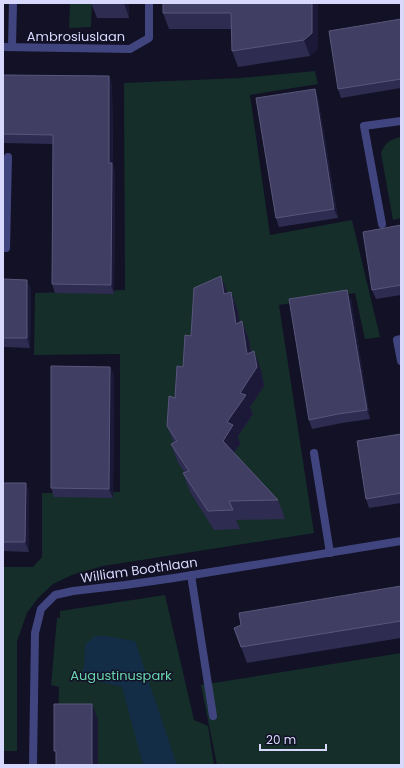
<svg xmlns="http://www.w3.org/2000/svg" width="404" height="768" font-family="Poppins,sans-serif">
	<style>
		.green { fill: #152e2a }
		.water { fill: #132d47 }
		.lines { fill: none; stroke-linecap: round; stroke-linejoin: round }
		.service { stroke: #40457f; stroke-width: 8 }
		.minor { stroke: #40457f; stroke-width: 8 }
		.wall { fill: #2f2c51 }
		.shaded-wall { fill: #1c1938 }
		.building { fill: #413e63; stroke: #59567b }
		.labels { text-anchor: middle; dominant-baseline: central; stroke-width: 3; stroke-linejoin: round; paint-order: stroke }
		.street-label { font-size: 13px; fill: #d8d8fc; stroke: #121125 }
		.park-label { font-size: 13px; fill: #6ad6ae; stroke: #121125 }
	</style>
	<rect width="100%" height="100%" fill="#121125"/>
	<path class="green" d="M70,3H92L91,27L69,28Z
		M315,71L318,84L250,95L270,235L352,220L380,337L365,339L355,293L279,305L314,533L103,566L72,575L53,584L38,598L27,613L17,641V751H3V567H33L42,557V493L120,492V354L34,355L35,293L125,290L124,83L240,78Z
		M401,137V218L393,220L381,153C385,143 390,139 401,137Z
		M165,595L194,720L208,726L214,765H85L58,724L59,687L51,685L57,618H60V611Z
		M401,653V765H217L201,685Z"/>
	<path class="water" d="M95,636H106L135,641L177,765H143L122,687L80,677L84,668L85,645Z"/>
	<g class="lines">
		<path class="service" d="M314,453L330,553
			M191,575L213,716"/>
		<path class="minor" d="M3,47L130,49L149,38V3
			M12,47L13,3
			M382,224L364,126L401,121
			M3,248H6L8,157
			M401,339L397,340L401,361
			M33,765L35,633L41,609L55,595L73,591L125,585L174,578L401,541"/>
	</g>
	<path class="wall" d="M91,3H129V18H97Z
		M163,3H318V49L310,56L238,67L232,51L231,29H169L163,13Z
		M401,19V88L341,98L338,89Z
		M3,75L109,76L112,85L113,165L115,172L114,294L55,293L52,284L53,144L3,143Z
		M315,89L318,98L338,218L279,227L276,218Z
		M401,225V295L376,299L372,290Z
		M3,279L31,289L30,348L3,347Z
		M231,292L238,311L239,322L242,321L249,340L251,352L261,370L264,386L250,407L253,414L238,436L240,444L234,453L278,500L285,519L236,520L240,529L214,530L190,492L183,473H185L178,463L171,444L174,443L167,426L175,398L191,336L228,293Z
		M351,299L370,419L342,423L312,429L309,420Z
		M110,367L114,376L113,498L54,497L51,488Z
		M401,434V503L369,508L366,499Z
		M3,483H26L29,493V552L3,551Z
		M401,586V638L247,663L234,628Z"/>
	<path class="shaded-wall" d="M124,3H129V18Z
		M312,3H318V49L310,56L304,40Z
		M109,76L112,85L113,165L115,172L114,294L111,285L109,163Z
		M315,89L318,98L338,218L334,209Z
		M221,276L228,295L224,294Z
		M27,280L31,289L30,348L27,338Z
		M347,290L351,299L370,419L367,410Z
		M231,292L238,311L243,343L236,324Z
		M242,321L249,340L254,371V351L261,370L264,386L250,407L253,414L238,436L240,444L229,460L223,441L227,422L240,393Z
		M110,367L114,376L113,498L109,489Z
		M26,483L29,493V552L25,542Z
		M92,704L98,720V765H92Z"/>
	<path class="building" d="M163,3H312V33L304,40L232,51L231,13H163Z
		M401,19V79L338,89L329,31Z
		M3,75L109,76V163H112L111,285L52,284L53,135L3,134Z
		M315,89L334,209L276,218L256,98Z
		M401,225V285L372,290L363,232Z
		M221,276L224,294L231,292L236,324L242,321L247,354L254,351L257,367L240,393L246,395L227,422L233,425L223,441L278,500L229,501L233,510L208,511L183,473L189,471L171,444L177,441L167,426L169,396L175,398L177,366L183,367L185,335L191,336L194,288Z
		M3,279L27,280V338H3Z
		M347,290L367,410L338,414L309,420L289,299Z
		M51,366L110,367L109,489L51,488Z
		M401,434V493L366,499L357,441Z
		M3,483H26L25,542H3Z
		M401,586V621L241,647L234,628L241,625L239,613Z
		M54,704H92V765H56V751H54Z"/>
	<g class="labels">
		<g class="street-label">
			<text x="76" y="36">Ambrosiuslaan</text>
			<text transform="translate(139 570) rotate(-8)">William Boothlaan</text>
		</g>
		<g class="park-label">
			<text x="121" y="675">Augustinuspark</text>
		</g>
	</g>
	<rect width="404" height="768" fill="none" stroke="#d8d8fc" stroke-width="8"/>
	<path d="M260 744v6h66v-6" fill="none" stroke="#d8d8fc" stroke-width="2"/>
	<text x="266" y="744" font-size="12" fill="#d8d8fc" stroke="#121125" stroke-width="3" paint-order="stroke">20 m</text>
</svg>
